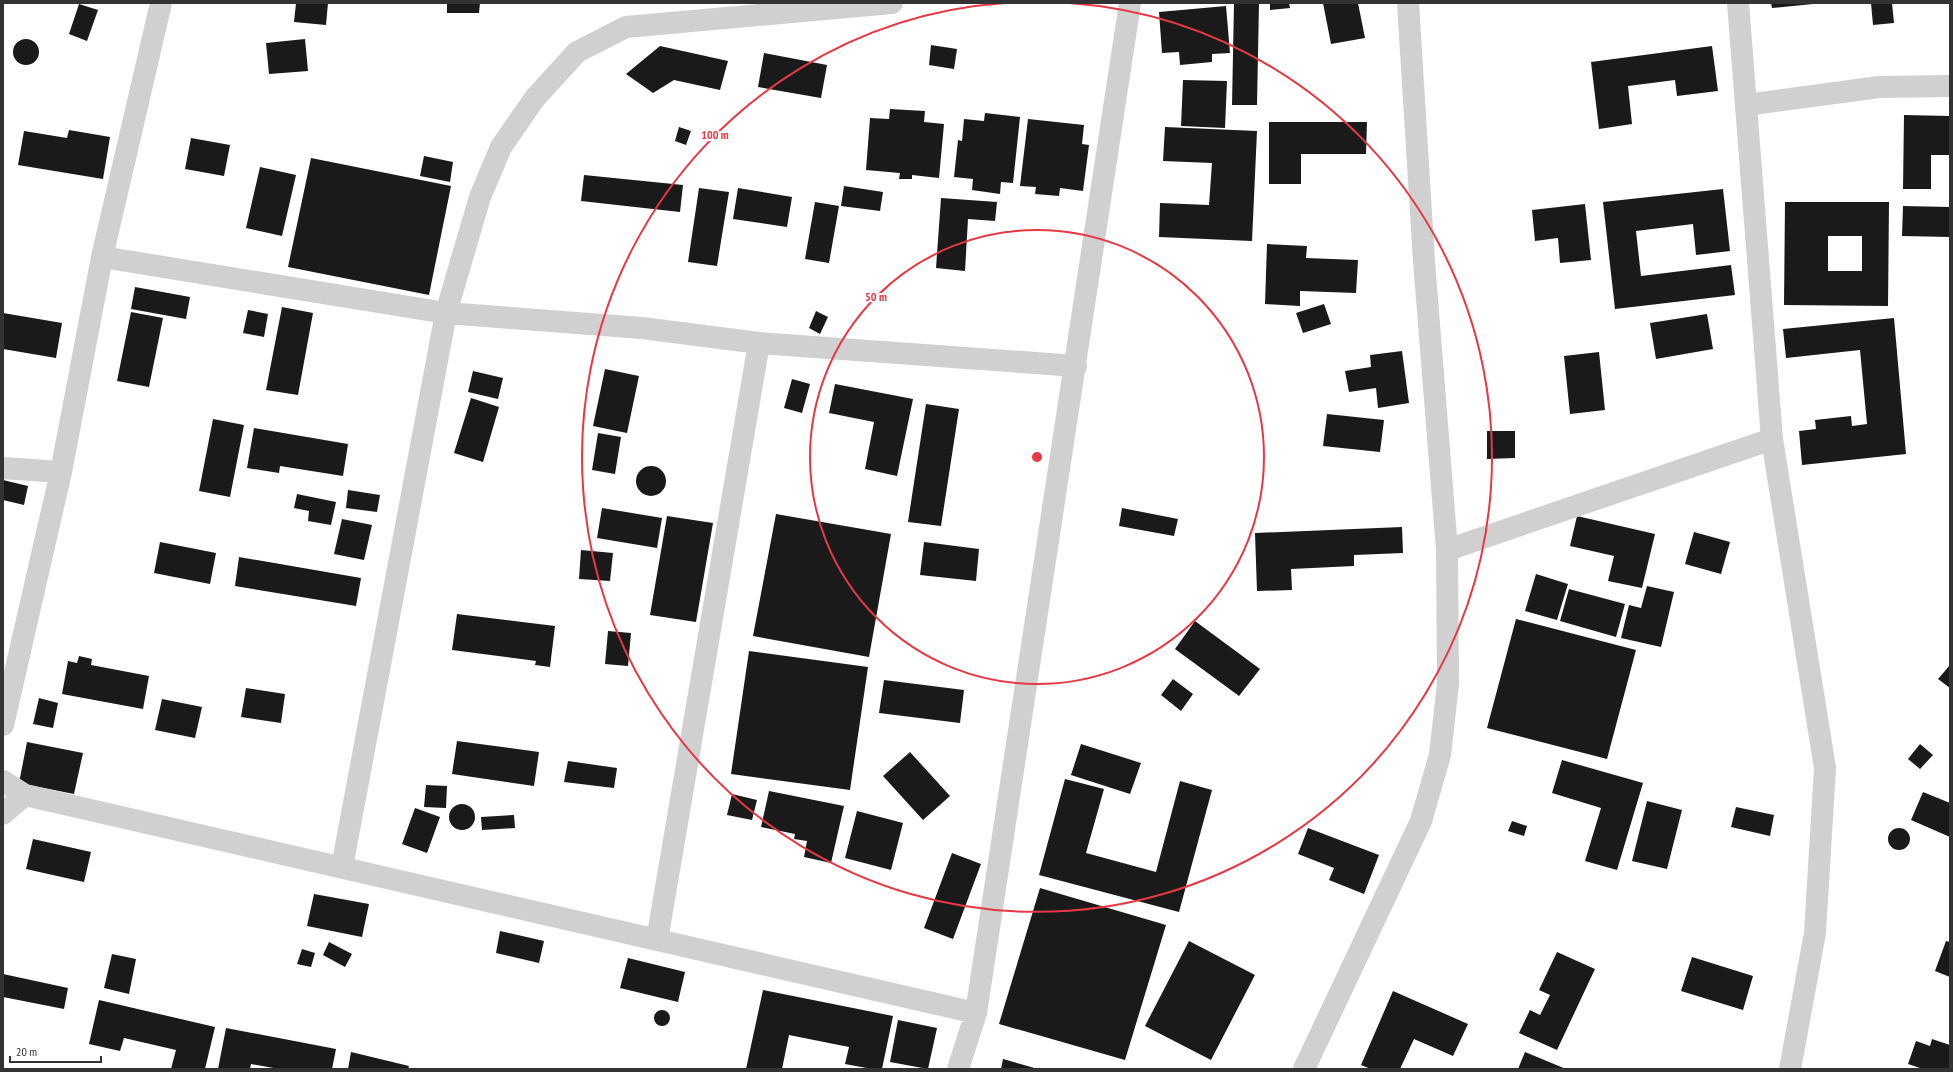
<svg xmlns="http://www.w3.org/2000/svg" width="1953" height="1072" font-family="'PT Sans Narrow',sans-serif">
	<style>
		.building { fill: #1a1a1a; fill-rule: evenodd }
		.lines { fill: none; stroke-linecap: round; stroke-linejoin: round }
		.street { stroke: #d0d0d0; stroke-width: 22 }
		.ring { fill: none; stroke: #e63946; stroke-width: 2 }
		.centre { fill: #e63946; stroke: #fff; stroke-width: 2 }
		.ring-label { font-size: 12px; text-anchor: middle; font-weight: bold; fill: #e63946; stroke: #fff; stroke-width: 4; stroke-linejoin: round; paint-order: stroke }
	</style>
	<rect width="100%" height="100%" fill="#fff"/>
	<path class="building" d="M296,3H328L326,25L294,22Z
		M447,3H480L479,13H447Z
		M1234,3H1259L1257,105H1232Z
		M1270,3H1289L1290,8L1270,10Z
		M1323,3H1358L1365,38L1331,44Z
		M1771,3H1813V4L1772,8Z
		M1871,3H1892L1894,23L1873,25Z
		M79,4L98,10L87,41L69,34Z
		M1226,6L1230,53L1212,54V62L1180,65L1179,52L1162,53L1159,12Z
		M13 52a13 13 0 1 1 26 0a13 13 0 1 1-26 0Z
		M305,39L308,71L269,74L266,43Z
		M931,45L957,49L954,69L929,65Z
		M660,46L728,61L720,90L674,80L653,93L626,74Z
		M1712,46L1718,91L1677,96L1675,80L1628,86L1632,124L1599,129L1591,62Z
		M764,53L827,65L821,98L758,87Z
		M1183,80L1227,81L1225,128L1181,126Z
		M890,109L925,111L924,122L944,124L939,178L912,175V179H899L900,173L866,170L870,118L889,119Z
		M985,113L1020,117L1013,183L1001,182L1000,194L972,190L973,179L954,177L958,140L962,141L964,119L984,121Z
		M1904,115L1950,116V155H1931V189H1903Z
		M1028,119L1084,125L1082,144L1089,145L1083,191L1060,188L1059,196L1035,194L1036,187L1020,186Z
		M1269,122H1367L1366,154H1301V184H1269Z
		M679,127L691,131L686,145L675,141Z
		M1165,127L1257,131L1252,241L1159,237L1160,203L1209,205L1212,163L1163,161Z
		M69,130L110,137L103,179L18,165L24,131L67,138Z
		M191,138L230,145L224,176L185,169Z
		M424,156L453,162L450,182L420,176Z
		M311,158L451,186L429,295L288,267Z
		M260,167L296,175L282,236L246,228Z
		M584,175L683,185L680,212L581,201Z
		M844,186L883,192L880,211L841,206Z
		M699,188L729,192L717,266L688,262Z
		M738,188L792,197L787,227L733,219Z
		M1723,189L1730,251L1696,255L1693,224L1636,231L1641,276L1731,265L1735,295L1615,309L1603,202Z
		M941,198L997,202L995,221L968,219L965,271L936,268Z
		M815,202L839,206L829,263L805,259Z
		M1785,202H1889L1888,306L1784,305ZM1828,236H1862V271H1828Z
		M1585,204L1591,260L1560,263L1558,238L1535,241L1532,210Z
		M1903,206L1950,207V237L1902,236Z
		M1267,244L1307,246L1306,258L1358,260L1356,293L1300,291V306L1265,304Z
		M135,287L190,297L186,319L131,309Z
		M1324,304L1331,324L1303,333L1296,313Z
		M282,307L313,313L298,395L266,390Z
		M248,310L268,314L264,337L243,333Z
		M816,311L828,317L820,334L809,328Z
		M131,312L163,318L149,387L117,381Z
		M3,313L62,323L56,358L3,349Z
		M1707,314L1713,349L1656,359L1650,323Z
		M1894,318L1906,454L1802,465L1799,431L1816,429L1815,420L1851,416L1852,426L1867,424L1860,350L1786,358L1783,329Z
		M1402,351L1409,403L1378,408L1376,388L1349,392L1345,371L1371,367L1370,355Z
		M1599,352L1605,410L1570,414L1564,356Z
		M605,369L639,376L627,433L593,426Z
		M473,371L503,378L498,399L468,392Z
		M792,379L810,384L802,413L784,408Z
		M835,384L913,399L897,476L865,469L874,422L829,413Z
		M471,398L499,407L483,462L454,453Z
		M926,404L959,409L941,526L908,522Z
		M1327,414L1384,420L1380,452L1323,446Z
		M213,419L244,425L230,497L199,491Z
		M254,428L348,444L343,476L280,466L279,473L247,468Z
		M1487,431H1515V458L1487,459Z
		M598,433L621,437L615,474L592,470Z
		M636 481a15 15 0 1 1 30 0a15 15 0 1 1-30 0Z
		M3,480L28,486L24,505L3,500Z
		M348,490L380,495L377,512L346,508Z
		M297,494L336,502L331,525L308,521L309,511L294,508Z
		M602,508L662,518L657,548L597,538Z
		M1122,508L1178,519L1174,536L1119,526Z
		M776,514L891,534L869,657L753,636Z
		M667,516L713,523L696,622L650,615Z
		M1577,516L1655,534L1642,588L1608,581L1614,556L1570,546Z
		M342,519L372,525L364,560L334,554Z
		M1402,527L1403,553L1354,555V566L1291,569L1292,590L1257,591L1255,533Z
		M1694,532L1730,542L1721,574L1685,564Z
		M160,542L216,553L210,584L154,573Z
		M924,542L979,549L976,581L920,575Z
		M581,550L613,553L610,581L579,579Z
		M239,557L361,578L356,606L235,586Z
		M1536,574L1568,584L1557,620L1525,611Z
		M1647,586L1674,592L1661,647L1621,638L1629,605L1641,608Z
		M1569,589L1625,604L1616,637L1560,621Z
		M457,614L555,626L550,667L535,665L536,661L452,650Z
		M1516,619L1636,650L1607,759L1487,728Z
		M1195,621L1260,669L1239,696L1175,649Z
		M608,631L631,633L628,666L605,664Z
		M749,651L868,667L850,790L731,774Z
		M79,656L92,659L91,665L149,676L143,709L62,694L68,661L77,663Z
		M1950,665V688L1938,679Z
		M1173,679L1193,694L1181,711L1161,695Z
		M884,680L964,690L960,723L879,713Z
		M246,688L285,694L281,723L241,717Z
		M39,698L58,703L53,728L33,724Z
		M162,699L202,707L195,738L155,730Z
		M457,741L539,752L534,786L452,774Z
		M27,742L83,753L74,794L19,783Z
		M1081,744L1141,763L1130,794L1071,775Z
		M1920,744L1933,755L1920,769L1908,759Z
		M910,752L950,796L923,820L883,776Z
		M1562,760L1643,783L1617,870L1585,861L1601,808L1552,793Z
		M568,761L617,768L614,788L564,782Z
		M1065,779L1104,789L1086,853L1156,872L1180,781L1212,790L1179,912L1039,875Z
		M426,785L447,786L446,808L424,807Z
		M769,791L844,806L831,863L804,857L807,841L794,839L795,834L761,827Z
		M1923,792L1950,803V837L1911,820Z
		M732,794L757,800L752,820L727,815Z
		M1647,801L1682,810L1667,869L1632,861Z
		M449 817a13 13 0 1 1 26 0a13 13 0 1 1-26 0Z
		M1736,807L1774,815L1770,836L1731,827Z
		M415,808L440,817L427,853L402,844Z
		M857,811L903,823L891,870L845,858Z
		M514,815L515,828L482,830L481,817Z
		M1512,821L1527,826L1524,836L1508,831Z
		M1308,828L1379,855L1364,894L1329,880L1334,868L1298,854Z
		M1888 839a11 11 0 1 1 22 0a11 11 0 1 1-22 0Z
		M33,839L91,852L84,882L26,869Z
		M952,853L981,864L953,939L924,928Z
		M1040,888L1166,925L1125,1060L999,1024Z
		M314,894L369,904L362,937L307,926Z
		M500,931L544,941L539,963L496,953Z
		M1189,941L1255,975L1211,1060L1145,1026Z
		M1946,941L1950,942V977L1935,971Z
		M329,942L352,954L345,967L323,955Z
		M302,949L315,953L311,967L297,964Z
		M1557,952L1595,969L1557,1050L1519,1033L1530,1010L1540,1015L1550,995L1539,990Z
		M112,954L136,959L129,994L104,988Z
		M1692,957L1753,976L1743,1010L1681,991Z
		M628,958L685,972L678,1002L620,988Z
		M3,974L68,988L64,1009L3,997Z
		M763,990L893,1016L882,1069H872L845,1064L849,1047L789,1035L782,1069H746Z
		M1393,991L1468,1024L1453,1056L1414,1039L1400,1069H1371L1361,1065Z
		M99,1000L215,1027L205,1069H171L176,1050L124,1038L120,1051L89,1044Z
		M654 1018a8 8 0 1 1 16 0a8 8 0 1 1-16 0Z
		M898,1020L937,1028L928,1069L890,1062Z
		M226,1028L336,1049L332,1069H279L251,1064L250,1069H218Z
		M1932,1039L1950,1045V1069H1923L1908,1064L1916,1041L1930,1046Z
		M351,1052L409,1066L408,1069H348Z
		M1525,1052L1566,1069H1518Z
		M1003,1059L1038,1069H1001Z"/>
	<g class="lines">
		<path class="street" d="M1738,3L1772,439L1825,768L1815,933L1790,1069
			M1746,105L1879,87L1950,86
			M102,257L446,313L642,328L759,343L1076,366
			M3,468L61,472
			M1447,550L1772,439
			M3,725L61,472L102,257L161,3
			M3,781L25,795L976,1013
			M3,814L25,795
			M342,867L446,313L480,197L501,147L535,98L577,52L626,27L892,3
			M657,940L759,343
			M958,1069L976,1013L1130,3
			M1304,1069L1421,821L1440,755L1448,684L1447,550L1424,261L1408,3"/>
	</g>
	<g class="ring">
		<circle cx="1037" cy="457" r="227"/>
		<path d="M1069 3A455 455 0 1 1 1005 3"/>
	</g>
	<circle cx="1037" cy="457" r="6" class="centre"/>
	<g class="ring-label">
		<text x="715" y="139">100 m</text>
		<text x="876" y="301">50 m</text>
	</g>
	<rect width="1953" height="1072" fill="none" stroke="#333333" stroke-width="8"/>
	<path d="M10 1056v6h91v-6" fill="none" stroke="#333333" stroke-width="2"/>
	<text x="16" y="1056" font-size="12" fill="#333333" stroke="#ffffff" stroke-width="3" paint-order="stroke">20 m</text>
</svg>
